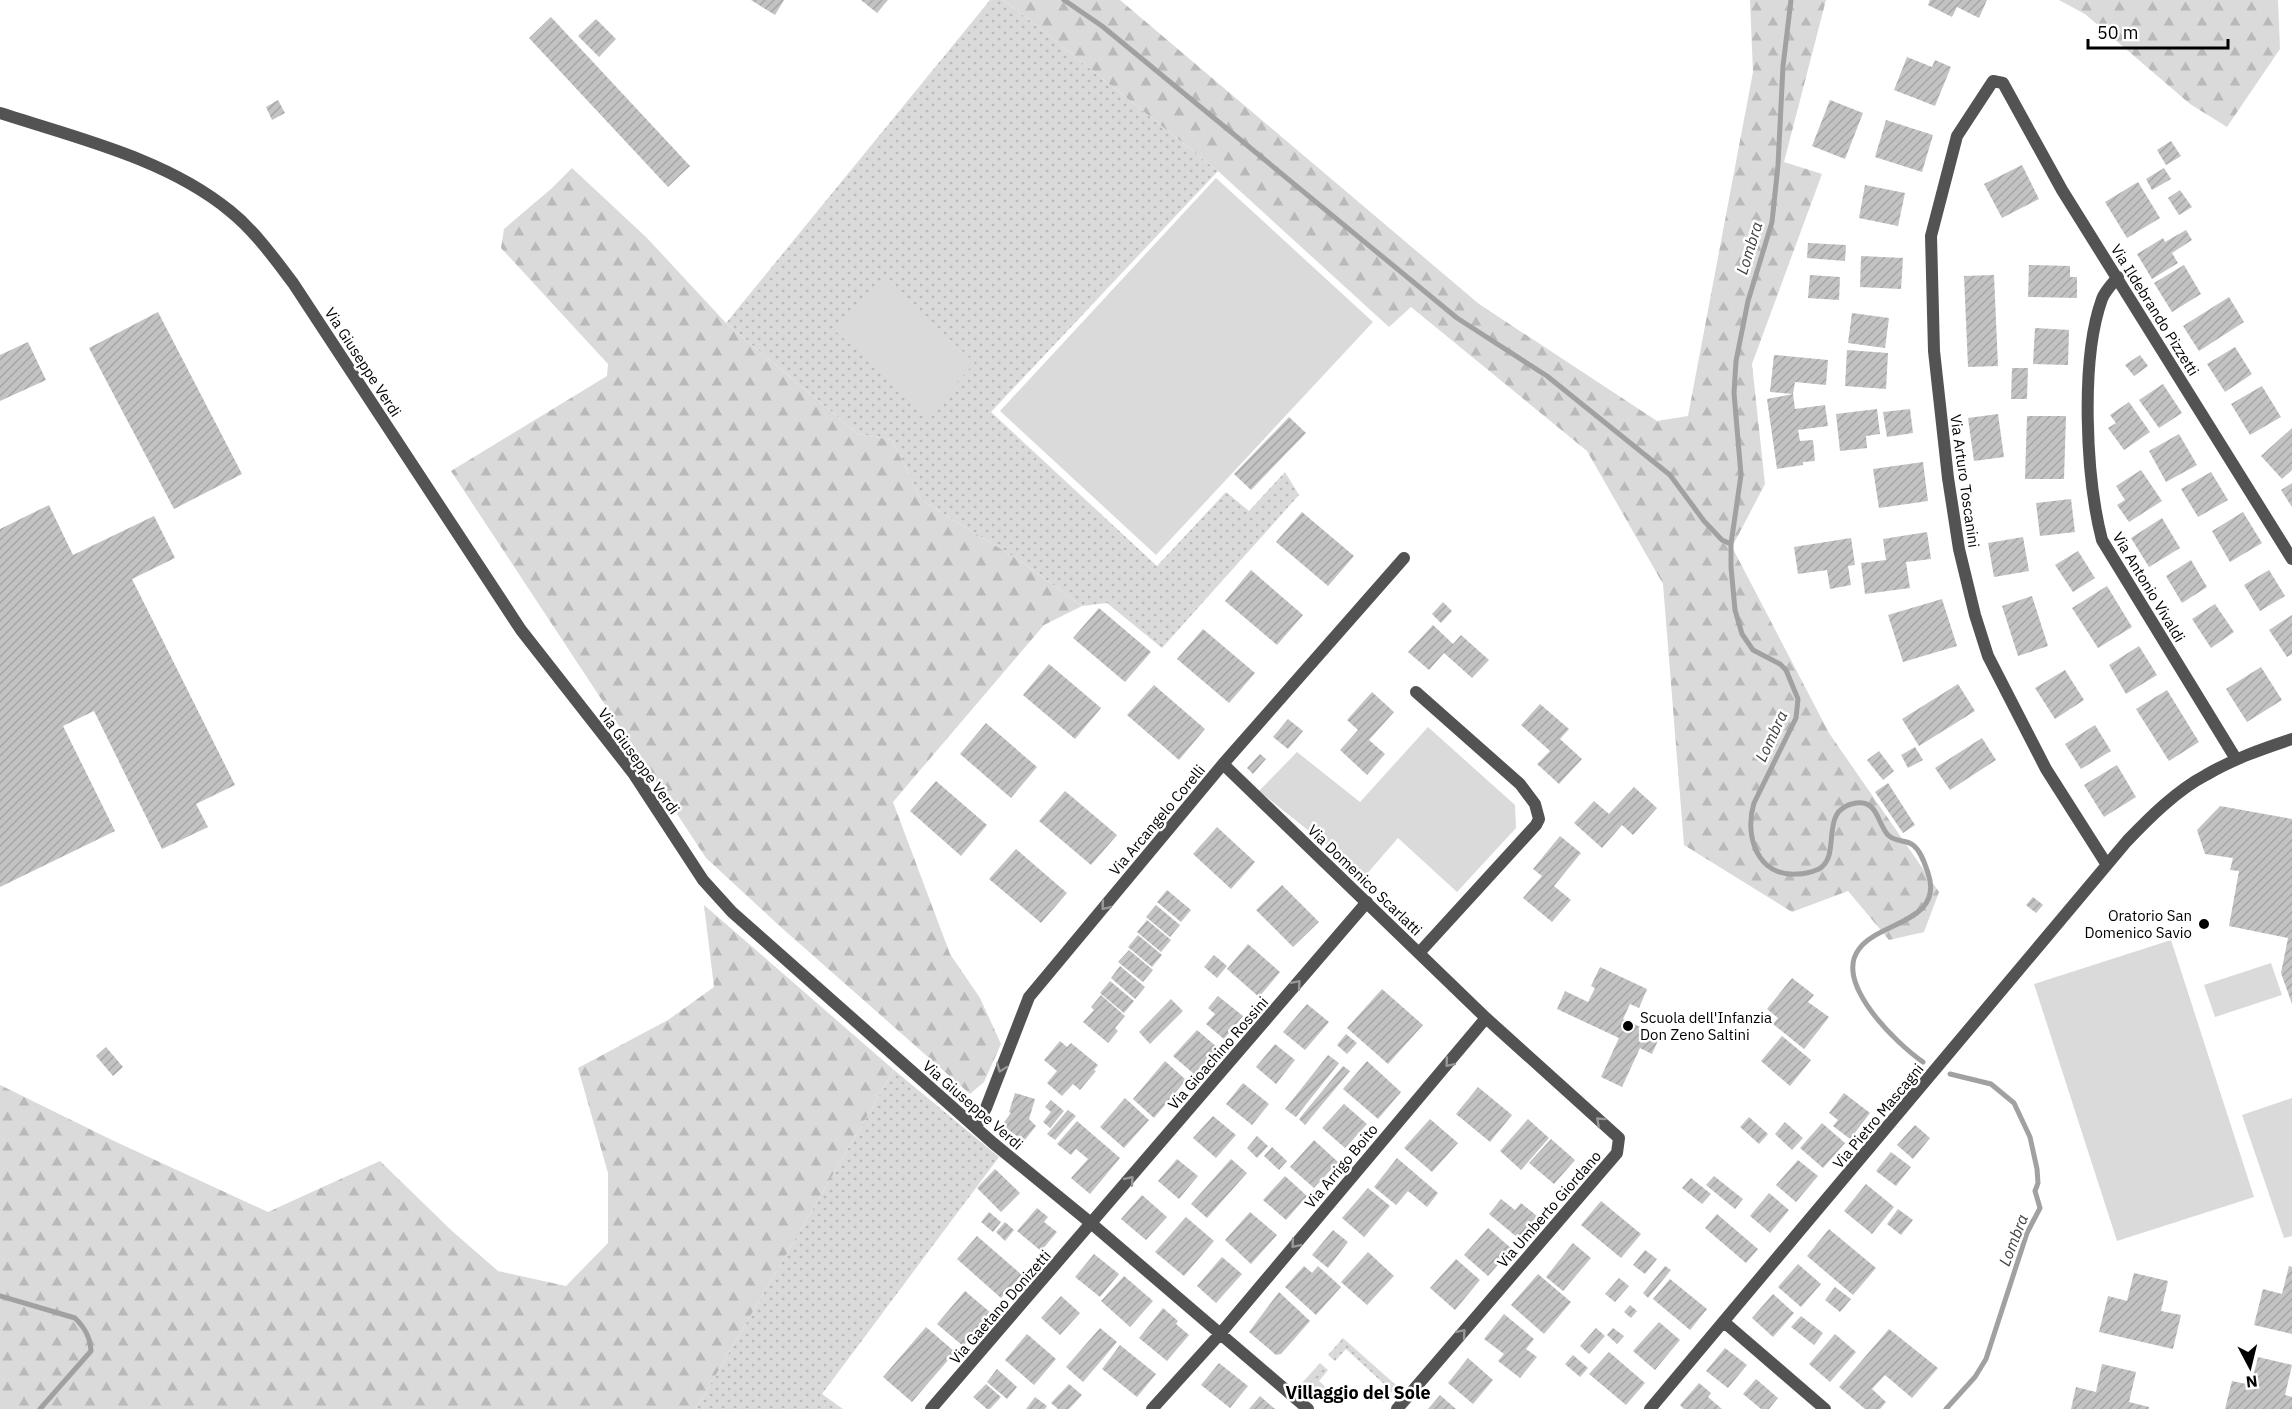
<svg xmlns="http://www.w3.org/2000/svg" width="2292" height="1409" font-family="'IBM Plex Sans',sans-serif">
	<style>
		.grass { fill: url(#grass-dots) }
		.forest { fill: url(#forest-firs) }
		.park { fill: #dadada }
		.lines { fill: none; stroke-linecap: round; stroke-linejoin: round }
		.stream { stroke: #a1a1a1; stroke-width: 5 }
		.building { fill: url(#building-hatch) }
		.street { stroke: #535353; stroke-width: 12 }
		.oneway { stroke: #989898 }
		.poi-dot { fill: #000; stroke: #fff; stroke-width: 2 }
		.labels { text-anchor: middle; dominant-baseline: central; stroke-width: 5; stroke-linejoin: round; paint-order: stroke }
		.street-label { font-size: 15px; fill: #000; stroke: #fff }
		.poi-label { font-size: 15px; fill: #000; stroke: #fff; text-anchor: end }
		.water-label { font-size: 16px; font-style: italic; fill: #424242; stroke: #fff }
		.quarter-label { font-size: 18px; font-weight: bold; fill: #000; stroke: #fff }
	</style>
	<defs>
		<pattern id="grass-dots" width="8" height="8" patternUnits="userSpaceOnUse" patternTransform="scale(1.5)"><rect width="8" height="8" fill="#dadada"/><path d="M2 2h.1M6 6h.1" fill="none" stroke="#b9b9b9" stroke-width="1.8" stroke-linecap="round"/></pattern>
		<pattern id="forest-firs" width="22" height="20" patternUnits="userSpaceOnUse" patternTransform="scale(1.5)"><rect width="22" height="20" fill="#dadada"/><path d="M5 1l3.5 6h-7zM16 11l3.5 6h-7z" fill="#b9b9b9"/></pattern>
		<pattern id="building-hatch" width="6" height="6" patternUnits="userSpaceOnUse" patternTransform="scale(1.5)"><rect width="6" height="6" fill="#c3c3c3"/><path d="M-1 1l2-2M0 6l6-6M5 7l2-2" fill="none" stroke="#a6a6a6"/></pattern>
	</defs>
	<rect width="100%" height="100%" fill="#fff"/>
	<path class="grass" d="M990,0H1004L1218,171L991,412L1157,566L1226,492L1249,511L1285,472L1299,495L1162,648L1107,603L1082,606L1019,560L921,500L892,440L858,434L726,323Z
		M894,1070L999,1157L822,1394L843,1409H696Z
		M1343,1338L1397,1386L1383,1401L1375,1394L1384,1384L1346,1349L1335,1361L1328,1355Z
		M1320,1363L1328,1370L1319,1381L1334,1395L1326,1404L1302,1383Z"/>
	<path class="forest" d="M1004,0H1120L1479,304L1657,421L1688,416L1753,72L1750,0H1826L1784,162L1822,174L1752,364L1765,484L1732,547L1829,733L1939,892L1924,932L1889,940L1848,891L1792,912L1684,845L1663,584L1587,451L1411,307L1389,327L1218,171Z
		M2059,0H2278L2280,49L2227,127L2190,104L2085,14Z
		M572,168L647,238L726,323L858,434L892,440L921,500L1019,560L1082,606L1044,625L893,802L950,954L980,998L1001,1044L984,1082L970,1094L783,929L706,858L451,471L607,376L608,364L501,248L504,229L552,188Z
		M704,905L894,1070L696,1409H0V1085L114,1141L268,1212L380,1161L452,1231L498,1271L566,1286L608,1243V1173L578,1068L668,1020L714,987Z"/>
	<path class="park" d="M1216,178L1373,322L1156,555L1000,411Z
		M884,278L975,363L927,414L833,329Z
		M1428,727L1515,805L1516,828L1457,892L1398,838L1365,876L1259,791L1297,752L1360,802Z
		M2171,940L2254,1197L2117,1241L2034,984Z
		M2271,963L2282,995L2215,1017L2204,985Z
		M2292,1098V1236L2284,1238L2242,1115Z"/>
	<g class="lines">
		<path class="stream" d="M1064,0L1102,26L1457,318L1547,376L1670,475L1704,521L1722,540L1731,544
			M1791,0L1783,66L1778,165L1772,222L1748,301L1736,361L1734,393L1741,475L1731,544V567L1735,610L1742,634L1753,650L1780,664L1786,670L1798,699L1796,718L1754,803C1744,835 1757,877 1797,874C1804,874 1812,872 1819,869C1843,855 1817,809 1856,803C1878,800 1877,823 1888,835C1896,843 1906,839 1913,845C1921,851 1925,864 1928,873C1945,922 1878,922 1859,949C1833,983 1897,1044 1923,1062
			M0,1296L75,1318C85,1328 90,1337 91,1351L40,1409
			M1946,1409L1975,1377L1986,1359L2027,1233L2040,1208L2035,1191L2038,1183L2037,1169L2030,1137L2014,1103L1991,1084L1950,1074"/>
	</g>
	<path class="building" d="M751,0H784L775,15Z
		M861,0H888L877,13Z
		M1930,0H1987L1979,18L1957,7L1952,17L1928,5Z
		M551,17L690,166L668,187L529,38Z
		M596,19L616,39L599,57L578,36Z
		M1907,57L1932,67L1935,60L1951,67L1935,106L1894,90Z
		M278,100L285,113L272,120L266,107Z
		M1830,100L1863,113L1845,159L1812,146Z
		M1886,120L1933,135L1922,172L1875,157Z
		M2171,141L2181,156L2166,165L2157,150Z
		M2022,165L2039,199L2002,218L1984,184Z
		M2164,168L2171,179L2152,190L2146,179Z
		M2138,182L2160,218L2127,238L2105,202Z
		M1865,185L1905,193L1898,226L1859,218Z
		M2180,190L2192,207L2179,215L2168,198Z
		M2186,230L2192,240L2172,253L2178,263L2152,279L2137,254L2163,238L2165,242Z
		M1808,243L1846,245L1845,261L1807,258Z
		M1861,256L1903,258L1901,289L1860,287Z
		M2029,265L2070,266V277H2077V298L2028,297Z
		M2184,265L2201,294L2172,312L2154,283Z
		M1810,275L1840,277L1839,300L1808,298Z
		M1994,275L1998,366L1968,367L1964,276Z
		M2229,297L2244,322L2199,351L2183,326Z
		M158,312L242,474L174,509L89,348Z
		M1852,313L1889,318L1885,348L1848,343Z
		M2035,328L2069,330L2068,365L2033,364Z
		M28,342L46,380L0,401V355Z
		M2235,347L2252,374L2225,392L2207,364Z
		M1847,350L1888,353L1886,389L1845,386Z
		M1774,355L1828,360L1826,385L1795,382L1793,394L1795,409L1825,405L1828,426L1798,430L1800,441L1813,440L1815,461L1803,462V465L1777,469L1767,399L1793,394L1770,392Z
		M2140,355L2148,366L2134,376L2125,365Z
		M2012,368H2028L2027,399H2011Z
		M2163,384L2182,413L2159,428L2139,400Z
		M2262,386L2281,417L2250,435L2231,404Z
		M2129,402L2150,432L2124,450L2108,428L2116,423L2110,415Z
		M1877,409L1880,434L1866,436L1867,448L1840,451L1836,414Z
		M1910,409L1913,433L1887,437L1883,412Z
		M1998,414L2004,457L1974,461L1968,418Z
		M2027,416H2066L2064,479H2025Z
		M1289,417L1306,433L1251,490L1234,474Z
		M2292,428V470L2282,479L2261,456Z
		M2179,434L2197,465L2166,482L2149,451Z
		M1923,462L1928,501L1879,508L1873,469Z
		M2141,470L2162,501L2129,522L2117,505L2125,500L2116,486Z
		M2211,472L2228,500L2198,517L2181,489Z
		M2292,483V507L2281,490Z
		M2071,499L2075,532L2040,536L2036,503Z
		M49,505L73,555L154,516L175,558L132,579L235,785L196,804L208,827L162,849L94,711L63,726L115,831L0,887V529Z
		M1302,512L1354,556L1328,586L1276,542Z
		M2243,512L2262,543L2230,562L2212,531Z
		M2162,518L2180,548L2149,567L2131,538Z
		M1927,532L1931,559L1906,562L1910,588L1865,594L1861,563L1886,560L1883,539Z
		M2023,537L2029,571L1994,577L1988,543Z
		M1851,538L1855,565L1848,566L1851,585L1830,589L1827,570L1798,574L1794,547Z
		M2078,551L2095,578L2073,592L2055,565Z
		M2191,560L2207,587L2182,603L2166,576Z
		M1251,570L1303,615L1277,645L1225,601Z
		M2269,570L2285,596L2260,611L2244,585Z
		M2107,586L2132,627L2098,648L2072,608Z
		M2032,596L2048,646L2018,656L2002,606Z
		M1942,599L1957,646L1903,662L1888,615Z
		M1443,602L1452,611L1441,623L1432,614Z
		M2215,604L2234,632L2211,648L2192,619Z
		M1099,608L1151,652L1125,682L1073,638Z
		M2292,615V654L2287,657L2269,630Z
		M1433,625L1453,644L1461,635L1489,660L1472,678L1444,653L1429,670L1408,652Z
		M1203,629L1255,673L1229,703L1177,659Z
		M2139,646L2157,675L2126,694L2109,665Z
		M1049,664L1101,708L1075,739L1023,695Z
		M2261,667L2282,700L2247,722L2226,689Z
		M2065,670L2084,700L2055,719L2035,688Z
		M1958,684L1975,711L1919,746L1902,719Z
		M1154,685L1205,729L1179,760L1127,715Z
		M2167,690L2199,742L2169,761L2136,709Z
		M1372,692L1394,712L1369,740L1385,754L1367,775L1340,750L1358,730L1347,720Z
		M1540,704L1569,729L1560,739L1582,759L1559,784L1537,764L1550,751L1521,725Z
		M1288,719L1303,731L1288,749L1273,737Z
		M986,723L1037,767L1011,798L960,754Z
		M2095,725L2111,751L2081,769L2065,744Z
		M1982,738L1996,760L1950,790L1935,768Z
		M1915,747L1923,760L1908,768L1901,755Z
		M1879,751L1894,771L1883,780L1867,760Z
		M1260,754L1266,759L1253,774L1247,768Z
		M2117,765L2136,797L2104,817L2084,785Z
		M936,781L987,825L961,856L910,811Z
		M1888,783L1915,825L1903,833L1875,792Z
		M1634,787L1657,808L1633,835L1622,825L1602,848L1574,823L1594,801L1609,814Z
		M1065,791L1117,835L1091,865L1039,821Z
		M2220,806L2292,819V1004L2281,973L2288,938L2229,926L2239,871L2230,870L2233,858L2205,854L2197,830Z
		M1217,827L1255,862L1231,889L1193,854Z
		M1560,836L1581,853L1554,886L1571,900L1552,922L1523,898L1542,876L1533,869Z
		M1016,849L1067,893L1041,923L989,879Z
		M1282,885L1319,922L1293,947L1256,910Z
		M1167,890L1191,910L1181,922L1157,902Z
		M2033,897L2043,905L2036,913L2026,905Z
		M1156,905L1180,925L1170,937L1146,917Z
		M1147,920L1171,940L1161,952L1137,932Z
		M1138,935L1162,955L1152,967L1128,947Z
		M1248,944L1280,972L1259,997L1227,969Z
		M1129,950L1153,970L1143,982L1118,962Z
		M1214,955L1227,966L1217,978L1204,967Z
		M1120,966L1145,987L1135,999L1111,978Z
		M1600,967L1647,989L1639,1008L1630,1004L1623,1019L1660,1036L1652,1054L1640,1048L1622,1087L1601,1077L1619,1038L1557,1009L1565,991L1588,1002L1595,988L1591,986Z
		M1792,978L1814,995L1808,1002L1829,1017L1804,1049L1773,1024L1778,1018L1767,1009Z
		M1110,981L1134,1001L1124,1013L1100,993Z
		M1382,989L1423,1025L1388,1064L1347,1028Z
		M1101,995L1125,1016L1115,1028L1118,1031L1108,1043L1083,1022L1094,1010L1091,1007Z
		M1218,996L1243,1016L1224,1039L1206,1024L1215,1014L1208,1008Z
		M1171,999L1183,1011L1150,1044L1139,1032Z
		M1307,1004L1329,1022L1305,1050L1283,1032Z
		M1197,1030L1218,1048L1194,1074L1173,1056Z
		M1346,1034L1357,1043L1347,1054L1337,1045Z
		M1782,1036L1811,1060L1790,1086L1761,1061Z
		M1060,1041L1067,1047L1071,1043L1098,1065L1094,1070L1096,1071L1080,1090L1073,1084L1062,1096L1047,1083L1057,1071L1044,1060Z
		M1275,1044L1295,1060L1276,1084L1256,1067Z
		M106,1047L123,1067L113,1076L96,1056Z
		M1328,1055L1339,1063L1296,1117L1285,1109Z
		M1165,1061L1186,1080L1154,1118L1133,1099Z
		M1367,1061L1401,1092L1378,1119L1343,1089Z
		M1343,1066L1350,1071L1305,1125L1299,1119Z
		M1243,1083L1269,1104L1252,1125L1226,1104Z
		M1478,1087L1512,1115L1490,1142L1456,1114Z
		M1015,1093L1035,1099L1029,1119L1036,1126L1024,1141L1002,1125L1011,1113L1009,1112Z
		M1844,1093L1870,1113L1850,1139L1833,1126L1838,1120L1829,1113Z
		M1125,1098L1149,1120L1124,1148L1100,1127Z
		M1051,1100L1064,1111L1050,1128L1043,1122L1051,1112L1045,1107Z
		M1344,1104L1367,1124L1345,1148L1322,1128Z
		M1068,1110L1076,1116L1055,1140L1047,1134Z
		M1213,1116L1236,1135L1216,1158L1193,1138Z
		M1749,1117L1768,1134L1759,1144L1740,1127Z
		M1430,1119L1458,1143L1432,1172L1404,1148Z
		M1528,1119L1549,1138L1521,1170L1500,1151Z
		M1077,1121L1120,1158L1090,1194L1071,1178L1088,1159L1076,1149L1071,1155L1057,1144Z
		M1785,1122L1803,1138L1792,1150L1775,1134Z
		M1822,1123L1845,1143L1823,1168L1800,1148Z
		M1915,1125L1930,1138L1913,1159L1897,1145Z
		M1257,1136L1268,1146L1257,1158L1247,1148Z
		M1551,1139L1575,1160L1554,1184L1529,1163Z
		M1314,1140L1338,1162L1314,1188L1290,1167Z
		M1272,1147L1287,1161L1279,1170L1264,1156Z
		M1891,1152L1911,1167L1896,1186L1876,1171Z
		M1397,1158L1438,1193L1427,1207L1408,1191L1396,1205L1374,1187Z
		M1177,1159L1198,1176L1179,1199L1158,1181Z
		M1231,1159L1247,1173L1207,1218L1191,1204Z
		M1798,1160L1818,1176L1796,1202L1776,1185Z
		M995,1169L1020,1193L1001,1212L977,1188Z
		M1285,1176L1307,1196L1286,1220L1263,1200Z
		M1714,1176L1743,1199L1735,1209L1706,1185Z
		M1691,1178L1711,1194L1702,1204L1682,1188Z
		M1866,1184L1894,1207L1872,1234L1844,1211Z
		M1368,1188L1390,1206L1364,1237L1342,1218Z
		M1769,1193L1789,1210L1770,1233L1750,1216Z
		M1142,1195L1167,1217L1146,1240L1121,1219Z
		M1501,1199L1515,1210L1521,1203L1537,1216L1518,1238L1489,1214Z
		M1601,1201L1641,1234L1621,1258L1581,1225Z
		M1037,1208L1048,1217L1044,1222L1057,1232L1041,1251L1017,1231Z
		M1898,1209L1913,1220L1901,1235L1887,1224Z
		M989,1212L1001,1222L993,1232L981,1222Z
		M1250,1212L1277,1235L1251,1264L1225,1240Z
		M1717,1214L1758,1249L1746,1263L1705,1228Z
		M1186,1217L1214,1241L1184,1276L1155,1252Z
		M1005,1222L1014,1230L1005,1241L996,1232Z
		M1488,1228L1512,1249L1488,1276L1464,1255Z
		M1829,1229L1876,1268L1853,1295L1807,1256Z
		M1333,1230L1348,1242L1328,1268L1312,1255Z
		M977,1236L1022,1275L1001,1298L957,1259Z
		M1573,1243L1591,1258L1563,1291L1546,1277Z
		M1645,1250L1657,1259L1645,1274L1633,1265Z
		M1368,1252L1394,1276L1367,1305L1341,1282Z
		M1094,1254L1119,1274L1100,1297L1075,1277Z
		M1222,1257L1242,1274L1216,1303L1197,1286Z
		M1456,1259L1480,1280L1455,1310L1430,1288Z
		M1798,1264L1821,1284L1801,1307L1778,1287Z
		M1304,1266L1312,1273L1318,1266L1341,1287L1316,1315L1285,1287Z
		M1665,1266L1671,1270L1648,1298L1643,1293Z
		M2289,1266L2292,1267V1334L2254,1325L2263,1289L2282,1294Z
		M2134,1273L2168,1281L2161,1311L2181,1315L2173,1349L2099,1332L2108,1296L2127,1301Z
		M1538,1274L1571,1302L1544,1334L1511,1305Z
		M1124,1276L1153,1301L1130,1327L1101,1301Z
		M1619,1278L1629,1286L1615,1302L1605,1294Z
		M1670,1279L1707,1309L1690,1330L1653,1299Z
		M1835,1287L1851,1299L1840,1312L1825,1300Z
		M965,1291L991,1313L963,1346L937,1324Z
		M1279,1292L1310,1321L1281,1354L1276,1355L1249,1332Z
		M1773,1294L1794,1313L1773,1337L1752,1318Z
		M1061,1296L1080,1313L1060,1335L1041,1318Z
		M1630,1305L1637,1311L1631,1318L1624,1312Z
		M1163,1308L1178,1321L1176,1324L1189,1335L1167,1361L1139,1338Z
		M1504,1314L1534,1339L1526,1349L1537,1357L1520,1378L1498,1361L1504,1354L1484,1339Z
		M1801,1316L1823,1333L1814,1345L1791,1327Z
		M1659,1322L1680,1340L1655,1370L1633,1351Z
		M926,1327L955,1352L912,1402L883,1377Z
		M1100,1328L1117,1342L1083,1382L1066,1367Z
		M1596,1328L1605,1336L1589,1354L1580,1346Z
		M1613,1328L1624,1336L1617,1344L1607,1335Z
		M1889,1329L1938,1368L1912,1398L1885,1375L1872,1389L1886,1402L1880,1409H1865L1839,1387Z
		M1027,1334L1056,1359L1034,1385L1005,1360Z
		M1835,1334L1856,1352L1830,1382L1809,1364Z
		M1120,1345L1156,1374L1137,1397L1102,1369Z
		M1725,1348L1747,1365L1728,1388L1706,1371Z
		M1609,1352L1645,1383L1626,1405L1589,1374Z
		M1573,1355L1588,1368L1580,1377L1565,1364Z
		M2258,1357L2292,1365L2285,1395L2292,1397V1409H2225L2232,1381L2251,1385Z
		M1468,1358L1493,1380L1473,1404L1448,1383Z
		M1219,1363L1248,1386L1230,1408L1201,1385Z
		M2102,1364L2136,1372L2129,1402L2149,1407V1409H2071L2076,1387L2096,1392Z
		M997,1369L1017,1387L1007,1399L987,1382Z
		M1756,1379L1778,1398L1769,1409H1761L1743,1394Z
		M1699,1383L1711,1393L1708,1397L1722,1409H1684L1680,1405Z
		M986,1384L1001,1397L990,1409H987L973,1397Z
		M1069,1384L1082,1395L1069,1409H1058L1051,1403Z
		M1440,1395L1456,1409H1428Z
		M1260,1396L1275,1409H1249Z
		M1035,1397L1047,1406L1045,1409H1026Z"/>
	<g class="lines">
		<path class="street" d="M0,113C77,138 167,159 230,211C255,231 274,258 293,283L521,630L633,773L703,880L732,912L993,1143L1092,1224L1308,1409
			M2118,277C2112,284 2105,291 2102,299C2080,360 2086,478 2102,540L2236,759
			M1416,692L1520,784L1535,804L1539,819L1536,825L1419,953
			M1223,764L1486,1018L1619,1138L1617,1153L1397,1409
			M2107,865L2046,769L1988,656L1975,615L1959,549L1948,478L1934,351L1931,236L1957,136L1993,81L2003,83L2062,190L2292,559
			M976,1127L986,1108L1029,997L1223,764L1404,558
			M1724,1322L1825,1409
			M931,1409L1367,902
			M1152,1409L1220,1334L1486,1018
			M1650,1409L2127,841C2149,818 2177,790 2206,775C2233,759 2262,749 2292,739"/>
	</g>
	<defs><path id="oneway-chevron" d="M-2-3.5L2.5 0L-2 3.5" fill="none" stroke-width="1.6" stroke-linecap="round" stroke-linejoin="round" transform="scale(1.5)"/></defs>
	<g class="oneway">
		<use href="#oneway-chevron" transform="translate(1105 906) rotate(130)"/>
		<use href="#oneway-chevron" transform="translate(1297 984) rotate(-49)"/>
		<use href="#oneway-chevron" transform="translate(1449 1063) rotate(130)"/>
		<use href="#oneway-chevron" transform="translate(1001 1068) rotate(111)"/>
		<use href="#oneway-chevron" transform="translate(1600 1121) rotate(-138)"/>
		<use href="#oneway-chevron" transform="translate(1130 1180) rotate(-49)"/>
		<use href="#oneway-chevron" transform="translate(1295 1244) rotate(130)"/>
		<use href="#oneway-chevron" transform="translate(1462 1333) rotate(-49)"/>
	</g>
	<g class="poi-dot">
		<circle cx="2204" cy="924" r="6"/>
		<circle cx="1628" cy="1026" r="6"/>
	</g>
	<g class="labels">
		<g class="street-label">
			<text transform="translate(2155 310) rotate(58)">Via Ildebrando Pizzetti</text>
			<text transform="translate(363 362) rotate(57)">Via Giuseppe Verdi</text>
			<text transform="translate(1965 481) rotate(82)">Via Arturo Toscanini</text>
			<text transform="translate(2149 587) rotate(59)">Via Antonio Vivaldi</text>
			<text transform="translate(639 761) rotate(54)">Via Giuseppe Verdi</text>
			<text transform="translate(1157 820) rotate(-50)">Via Arcangelo Corelli</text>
			<text transform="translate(1365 880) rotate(44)">Via Domenico Scarlatti</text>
			<text transform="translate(1218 1053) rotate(-49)">Via Gioachino Rossini</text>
			<text transform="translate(973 1105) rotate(41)">Via Giuseppe Verdi</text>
			<text transform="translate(1878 1116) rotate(-50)">Via Pietro Mascagni</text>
			<text transform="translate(1341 1166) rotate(-50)">Via Arrigo Boito</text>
			<text transform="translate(1549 1209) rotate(-49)">Via Umberto Giordano</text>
			<text transform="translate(1000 1307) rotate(-49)">Via Gaetano Donizetti</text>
		</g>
		<g class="poi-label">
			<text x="2192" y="915">Oratorio San<tspan x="2192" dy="17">Domenico Savio</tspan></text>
			<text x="1640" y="1017" text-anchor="start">Scuola dell'Infanzia<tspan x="1640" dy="17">Don Zeno Saltini</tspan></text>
		</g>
		<g class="water-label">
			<text transform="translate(1749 248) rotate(-73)">Lombra</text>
			<text transform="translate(1771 736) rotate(-65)">Lombra</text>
			<text transform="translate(2013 1240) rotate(-69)">Lombra</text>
		</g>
		<g class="quarter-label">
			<text x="1358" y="1392">Villaggio del Sole</text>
		</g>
	</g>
	<g transform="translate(2250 1367) rotate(173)" stroke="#ffffff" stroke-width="4.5" paint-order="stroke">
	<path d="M0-4.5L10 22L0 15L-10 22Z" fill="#000000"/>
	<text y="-9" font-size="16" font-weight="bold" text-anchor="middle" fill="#000000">N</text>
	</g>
	<path d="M2088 39v9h140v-9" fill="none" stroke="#000000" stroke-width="3"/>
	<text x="2097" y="39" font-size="18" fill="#000000" stroke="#ffffff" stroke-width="4.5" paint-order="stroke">50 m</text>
</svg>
